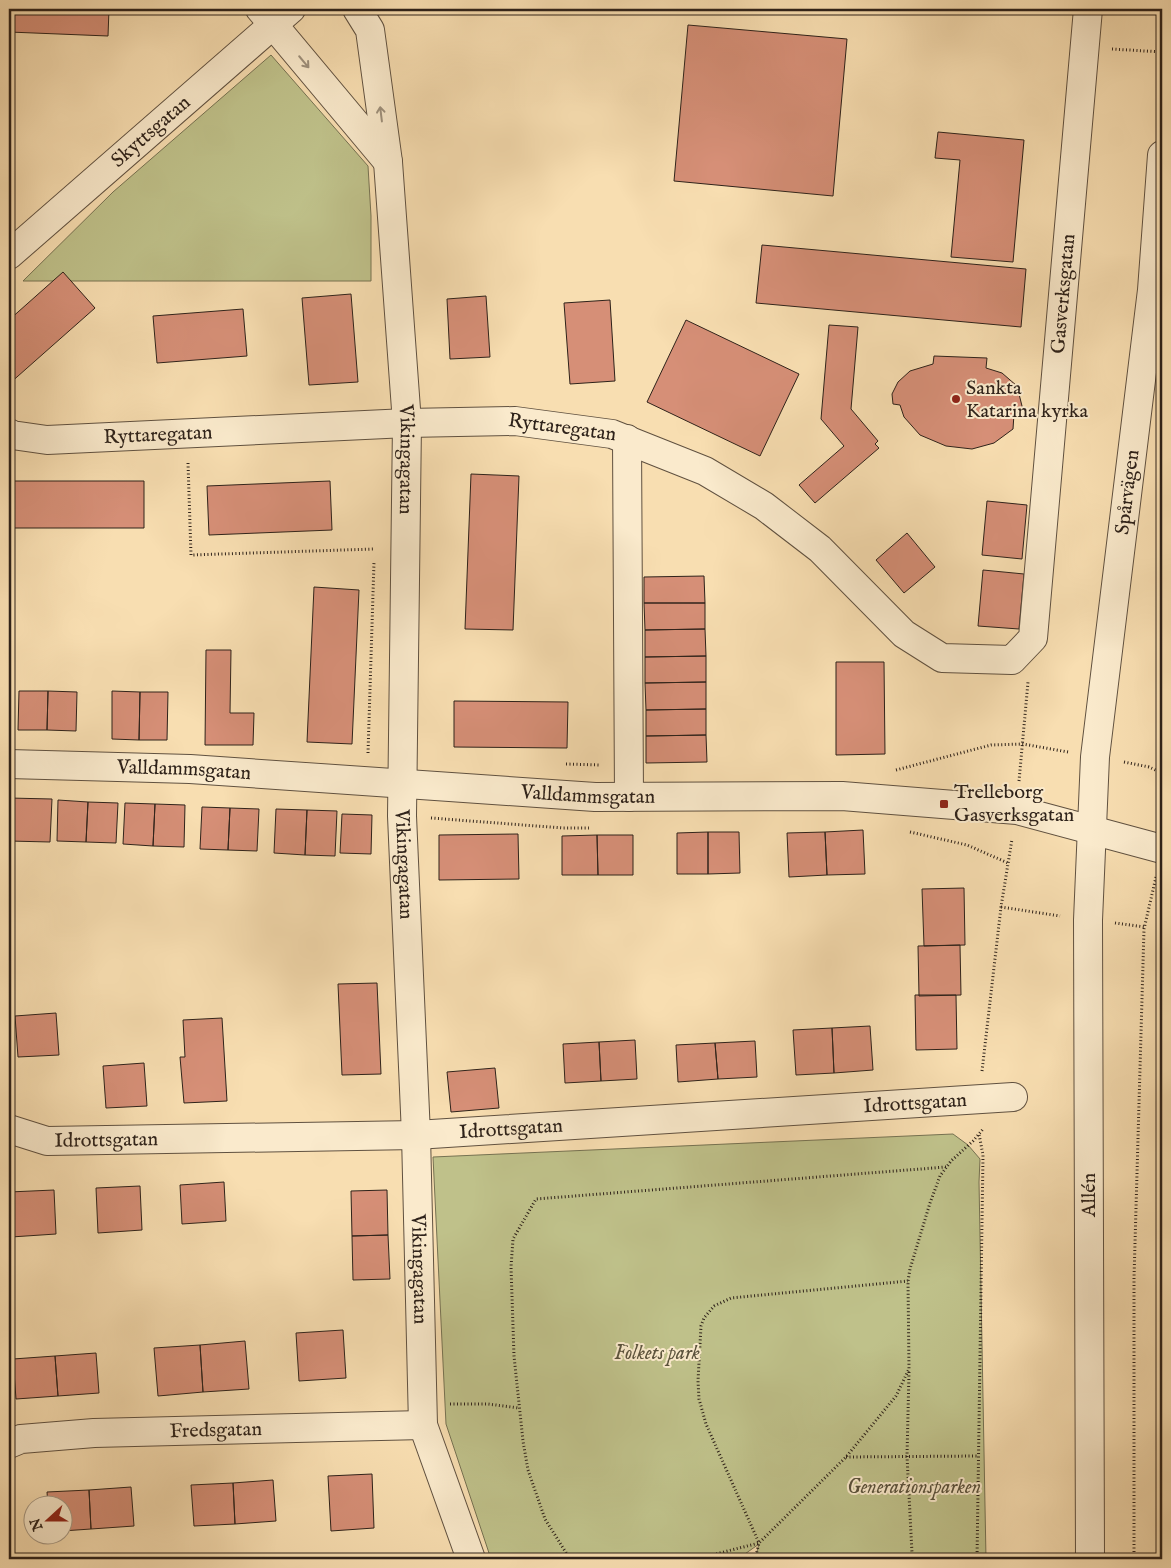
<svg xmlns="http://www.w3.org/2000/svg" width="1171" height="1568" font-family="'IM FELL English',serif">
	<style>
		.green { fill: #bfc18a; stroke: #767252 }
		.building { fill: #d68f77; stroke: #2e221a }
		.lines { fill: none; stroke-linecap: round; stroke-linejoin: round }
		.minor-casing { stroke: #605140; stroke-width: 30 }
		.path { stroke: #2e221a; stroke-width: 3; stroke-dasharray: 1 2.5; stroke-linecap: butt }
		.minor { stroke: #faeacc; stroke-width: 28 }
		.oneway { stroke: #9e907c }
		.poi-dot { fill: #8f2418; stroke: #faeacc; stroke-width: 2 }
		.labels { text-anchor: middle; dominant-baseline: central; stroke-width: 4; stroke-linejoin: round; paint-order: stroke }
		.street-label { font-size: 20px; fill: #2e221a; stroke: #faeacc }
		.poi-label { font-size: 20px; fill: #2e221a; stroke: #faeacc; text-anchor: start }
		.park-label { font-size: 20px; font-style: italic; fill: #5a523c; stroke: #faeacc }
	</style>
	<rect width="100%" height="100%" fill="#f8deb1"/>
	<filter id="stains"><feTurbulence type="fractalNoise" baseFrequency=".004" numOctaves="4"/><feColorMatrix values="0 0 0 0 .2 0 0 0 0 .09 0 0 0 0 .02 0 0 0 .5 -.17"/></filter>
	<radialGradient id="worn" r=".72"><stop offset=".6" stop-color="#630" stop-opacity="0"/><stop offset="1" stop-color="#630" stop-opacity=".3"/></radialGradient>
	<path class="green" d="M271,55L368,166L371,216V281H23L113,192Z
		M953,1134L968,1145L980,1159L979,1182L986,1559H755L759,1544L742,1556L730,1559H491L446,1424L433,1157Z"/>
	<path class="building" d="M9,9H109L108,36L9,32Z
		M688,25L847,39L833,196L674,181Z
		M938,132L1024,140L1013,262L951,257L960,160L935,158Z
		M762,245L1026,269L1021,327L756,303Z
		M63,272L95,308L9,384V320Z
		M351,294L358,382L309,385L302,298Z
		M486,296L490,357L450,359L447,299Z
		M610,300L615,381L570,384L564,303Z
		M243,309L247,356L157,363L153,316Z
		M686,320L799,374L760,456L647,402Z
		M829,325L858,327L851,409L878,441L875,444L879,448L815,503L799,485L844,446L821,419Z
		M934,356L987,358L986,368L1002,373L1017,386L1023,410L1014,414L1013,429L994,443L972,449L946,446L920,435L904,417L900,405L893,404L892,394L898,382L910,371L933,364Z
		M471,474L519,476L513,630L465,629Z
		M9,481H144V528H9Z
		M330,481L332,530L209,535L207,486Z
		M987,501L1027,505L1022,559L982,555Z
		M907,533L935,567L904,593L876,560Z
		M983,570L1024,574L1019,629L978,626Z
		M704,576L705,603H644V577Z
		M314,587L359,590L352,744L307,742Z
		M644,603H705V629L645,630Z
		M705,629L706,656L645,657V630Z
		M206,650H231L230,713H254L253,745H205Z
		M706,656V682L645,683V657Z
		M836,662H884L885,754L836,755Z
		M706,682V709L646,710L645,683Z
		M19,691H48L47,730H18Z
		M48,691L77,692L76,731L47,730Z
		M112,691L140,692L139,740L112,739Z
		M140,692H168L167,740H139Z
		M454,701L568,702L567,748L454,747Z
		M706,709V735L646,736V710Z
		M706,735L707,762L646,763V736Z
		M9,798L52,799L50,842L9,841Z
		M58,800L88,802L86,842L57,841Z
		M88,802L118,803L116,843L86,842Z
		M125,803L155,804L153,846L123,844Z
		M155,804L185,805L184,847L153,846Z
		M202,807L230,808L228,850L200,849Z
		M230,808L259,809L257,851L228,850Z
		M276,809L307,810L305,855L274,853Z
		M307,810L337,811L335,856L305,855Z
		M342,814L372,815L371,854L340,853Z
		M863,830L865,874L827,875L825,832Z
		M708,832V874H677V833Z
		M708,832H739L740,873L708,874Z
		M825,832L827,875L789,877L787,833Z
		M518,834L519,879L439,880V835Z
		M597,835L598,875H562V836Z
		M597,835H633V875H598Z
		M964,888L965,945L924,946L922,889Z
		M960,945L961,995L919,996L918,946Z
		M377,983L381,1074L342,1075L338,984Z
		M915,995H956L957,1049L916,1050Z
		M56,1013L59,1055L18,1057L15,1016Z
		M222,1018L227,1101L184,1103L180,1057H185L183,1020Z
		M870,1026L873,1070L834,1073L832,1028Z
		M832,1028L834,1073L796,1075L793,1030Z
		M635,1040L637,1079L601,1081L599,1042Z
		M755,1041L757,1077L718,1079L715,1043Z
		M599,1042L601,1081L565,1083L563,1044Z
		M715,1043L718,1079L678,1082L676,1045Z
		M144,1063L147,1106L106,1108L103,1066Z
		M495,1068L499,1108L451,1112L447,1072Z
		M224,1182L226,1221L182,1224L180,1185Z
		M140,1186L142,1230L98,1233L96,1188Z
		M54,1190L56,1234L11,1237L9,1192Z
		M387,1190L388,1235L352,1236L351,1191Z
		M388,1235L390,1279L353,1280L352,1236Z
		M343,1330L346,1378L299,1381L296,1333Z
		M245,1341L249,1389L203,1392L200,1345Z
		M200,1345L203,1392L158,1396L154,1348Z
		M96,1353L99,1393L58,1396L55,1356Z
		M55,1356L58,1396L16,1399L13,1359Z
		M372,1474L374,1528L331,1531L328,1476Z
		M273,1480L276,1521L235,1524L233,1483Z
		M233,1483L235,1524L194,1526L191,1485Z
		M131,1487L134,1526L91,1529L89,1490Z
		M89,1490L91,1529L62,1531V1506H48L47,1492Z"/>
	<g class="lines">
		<g class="minor-casing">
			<g id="minor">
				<path d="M260,9L388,162"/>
				<path id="s1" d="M357,9L370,30L388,162L407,423L402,816L416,1135L423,1425L471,1559"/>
				<path id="s2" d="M9,255L291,9"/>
				<path id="s3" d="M9,433L12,435L47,440L407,423L515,421L612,434L705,471L764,506L820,549L904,634L942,658L1012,660L1033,638L1088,9"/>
				<path d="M627,439L629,797"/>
				<path id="s4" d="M9,764L190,769L595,797L842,796L1017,810L1162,849"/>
				<path id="s5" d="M9,1129L47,1141L416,1135L1013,1097"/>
				<path id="s6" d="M9,1444L21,1439L94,1433L423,1425"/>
				<path id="s7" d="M1090,1559L1088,920L1095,757L1152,290L1162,155"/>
			</g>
		</g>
		<path class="path" d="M1112,49L1162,52
			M188,463L191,555L374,549
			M368,753L374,562
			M1124,762L1149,767L1162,773
			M566,764L600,765
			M896,770L991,745L1023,744L1068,752
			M1019,781L1028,682
			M431,818L563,828H589
			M910,832L967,845L1008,863
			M1001,907L1060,916
			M1115,923L1145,927
			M982,1071L1001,907L1012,839
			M909,1372L907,1456L912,1553
			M450,1404H488L519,1408
			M846,1457L979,1456
			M570,1559L545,1519L528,1470L523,1441L514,1356L511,1267L513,1239L536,1199L946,1167
			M696,1559L759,1543L706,1424L699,1399L698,1381L701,1326L704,1318L714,1306L731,1298L908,1281
			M755,1559L759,1543L846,1457L896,1396L909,1369L908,1281L910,1269L930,1203L940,1176L951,1161L973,1141L984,1128
			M977,1559L983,1155L979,1134
			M1134,1559V1278L1144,929L1156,877"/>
		<use href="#minor" class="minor"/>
	</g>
	<defs><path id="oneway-shaft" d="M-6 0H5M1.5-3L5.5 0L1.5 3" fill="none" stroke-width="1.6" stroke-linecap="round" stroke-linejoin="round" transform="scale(1.25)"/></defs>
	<g class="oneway">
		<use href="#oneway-shaft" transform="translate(304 62) rotate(50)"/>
		<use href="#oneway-shaft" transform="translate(381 114) rotate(-97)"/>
	</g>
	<g class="poi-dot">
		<circle cx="956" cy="399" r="5"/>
		<rect x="939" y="799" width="10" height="10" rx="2.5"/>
	</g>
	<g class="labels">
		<g class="street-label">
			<text stroke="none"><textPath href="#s2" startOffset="188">Skyttsgatan</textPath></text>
			<text stroke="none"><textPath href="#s3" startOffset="1455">Gasverksgatan</textPath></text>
			<text stroke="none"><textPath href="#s3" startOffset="555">Ryttaregatan</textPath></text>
			<text stroke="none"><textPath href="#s3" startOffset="150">Ryttaregatan</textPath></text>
			<text stroke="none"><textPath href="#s1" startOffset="456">Vikingagatan</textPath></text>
			<text stroke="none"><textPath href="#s7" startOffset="1069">Spårvägen</textPath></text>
			<text stroke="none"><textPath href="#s4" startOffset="175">Valldammsgatan</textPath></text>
			<text stroke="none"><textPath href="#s4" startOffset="580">Valldammsgatan</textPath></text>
			<text stroke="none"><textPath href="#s1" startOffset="861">Vikingagatan</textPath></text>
			<text stroke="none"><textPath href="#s5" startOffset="909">Idrottsgatan</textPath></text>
			<text stroke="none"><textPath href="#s5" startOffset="504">Idrottsgatan</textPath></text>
			<text stroke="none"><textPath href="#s5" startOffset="99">Idrottsgatan</textPath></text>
			<text transform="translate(1089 1195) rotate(-90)">Allén</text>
			<text stroke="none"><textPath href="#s1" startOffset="1266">Vikingagatan</textPath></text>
			<text stroke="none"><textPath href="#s6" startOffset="208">Fredsgatan</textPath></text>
		</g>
		<g class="poi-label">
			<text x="966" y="388">Sankta<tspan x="966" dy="23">Katarina kyrka</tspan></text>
			<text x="954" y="792">Trelleborg<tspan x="954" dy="23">Gasverksgatan</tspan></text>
		</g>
		<g class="park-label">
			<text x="657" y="1353">Folkets park</text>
			<text x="914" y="1487">Generationsparken</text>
		</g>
	</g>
	<rect width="1171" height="1568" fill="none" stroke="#f8deb1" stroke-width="30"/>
	<rect x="10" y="10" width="1151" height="1548" fill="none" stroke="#2e221a" stroke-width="2.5"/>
	<rect x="15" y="15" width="1141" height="1538" fill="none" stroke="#2e221a"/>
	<g transform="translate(48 1520) rotate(249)"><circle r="24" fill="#faeacc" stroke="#a89a85"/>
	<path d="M0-4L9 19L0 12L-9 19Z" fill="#8f2418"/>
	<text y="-8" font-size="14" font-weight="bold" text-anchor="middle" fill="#2e221a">N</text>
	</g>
	<rect width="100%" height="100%" filter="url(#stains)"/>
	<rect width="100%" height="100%" fill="url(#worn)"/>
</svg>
